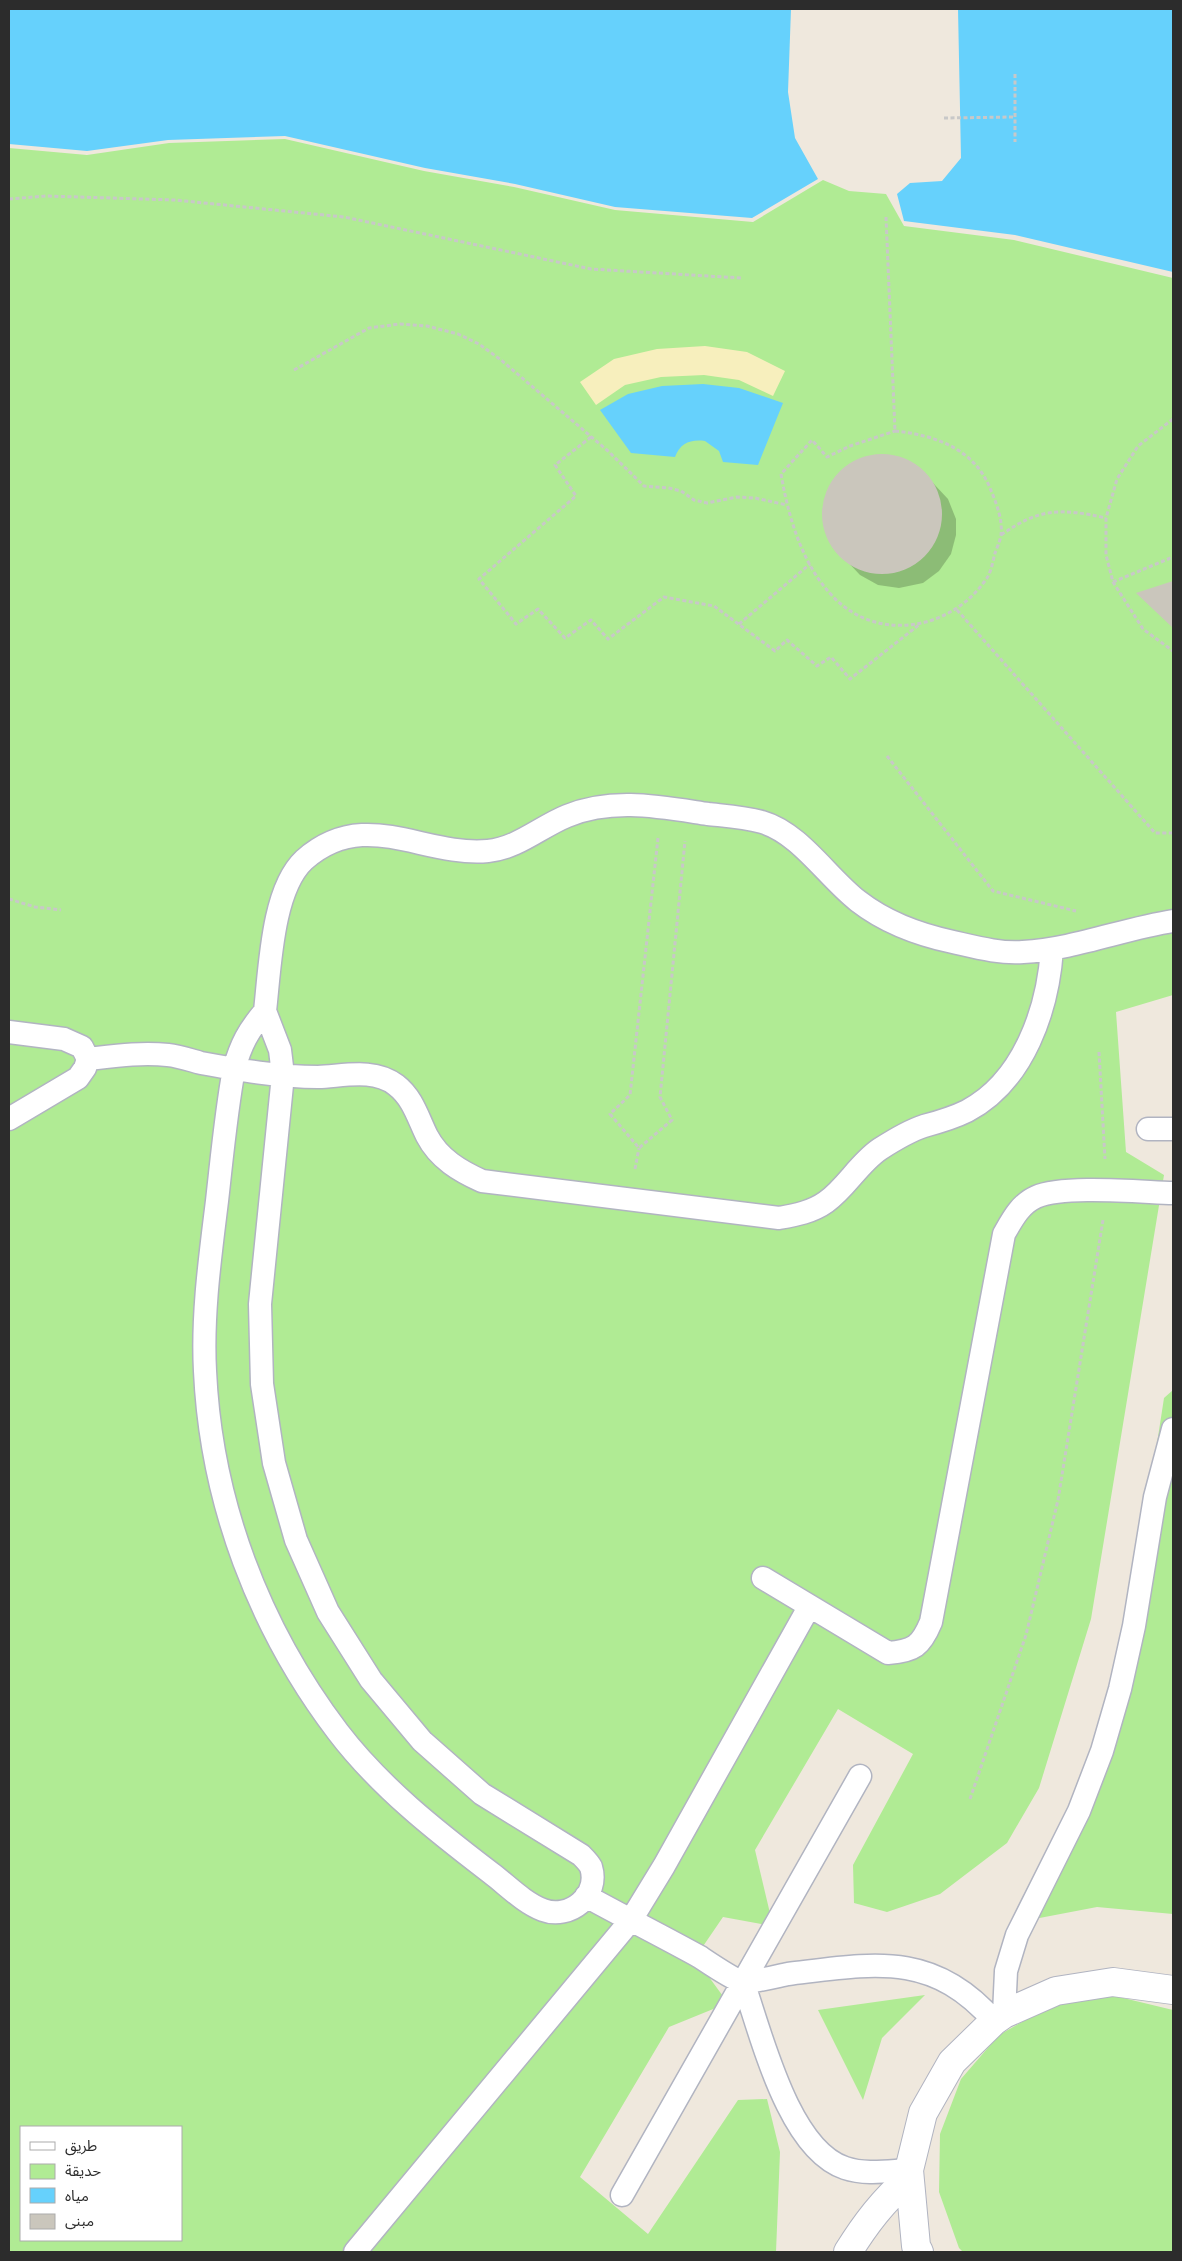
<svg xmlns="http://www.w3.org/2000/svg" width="1182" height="2261" font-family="Ubuntu,'Noto Sans Arabic',sans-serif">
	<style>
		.green { fill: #b0eb94; fill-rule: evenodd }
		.sand { fill: #f7efbd }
		.water { fill: #66d1fc }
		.shadow { fill: #0003 }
		.building { fill: #cac6bc }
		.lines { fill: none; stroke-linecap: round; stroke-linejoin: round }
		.service-casing { stroke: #b1b4c1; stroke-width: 25 }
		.secondary-casing { stroke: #b1b4c1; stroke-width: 30 }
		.path { stroke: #c8c8c8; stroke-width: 3; stroke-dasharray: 4 2.5; stroke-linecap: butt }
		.service { stroke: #fff; stroke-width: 22 }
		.secondary { stroke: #fff; stroke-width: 28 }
	</style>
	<rect width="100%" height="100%" fill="#efe8dd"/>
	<path class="green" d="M285,139L424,171L514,187L615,210L753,222L823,180L849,191L886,194L904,226L1014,240L1173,278V995L1116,1012L1126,1152L1164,1175L1091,1619L1039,1788L1007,1843L940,1894L887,1912L854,1903L853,1865L913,1754L838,1709L755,1850L773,1926L723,1917L695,1958L728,2003L669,2027L580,2177L648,2234L738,2100L767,2099L780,2152L776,2252H9V148L87,155L169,143ZM21,2127H181V2240H21Z
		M1173,1390V1914L1097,1907L1014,1923L1036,1886L1095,1746L1126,1645L1164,1398Z
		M925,1995L882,2038L863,2100L818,2010Z
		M1115,1996L1173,2010V2252H963L959,2248L939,2192L940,2134L961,2079L999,2035L1050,2006Z"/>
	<path class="sand" d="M705,346L747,352L785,371L773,396L739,380L704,375L661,377L625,385L596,405L580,382L614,359L657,349Z"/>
	<path class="water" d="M9,9H791L788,92L795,138L818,179L752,218L615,207L515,184L425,168L285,136L168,140L87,151L9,144Z
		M958,9H1173V272L1015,235L904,221L897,194L910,183L942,181L961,158Z
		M703,384L739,388L783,403L758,465L723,462L719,451L705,441C691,439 680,443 675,457L631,453L600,410L628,394L662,386Z"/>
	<path class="shadow" d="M880,455L902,459L919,468L948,499L956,519V535L951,554L939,571L923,583L899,588L878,585L860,575L831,544L824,525L823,507L830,487L842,471L859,460Z"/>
	<path class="building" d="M822 514a60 60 0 1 1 120 0a60 60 0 1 1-120 0Z
		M1173,581V628L1136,593Z"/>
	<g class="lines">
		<g class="service-casing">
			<path id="service" d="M265,1011L280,1050L283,1075L260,1304L262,1384L274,1463L296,1540L328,1612L371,1680L422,1741L482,1794L581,1855C584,1858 589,1863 591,1867C600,1896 569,1920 543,1910C524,1903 507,1885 491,1873C436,1831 380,1787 338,1732C259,1628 211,1502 205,1371C202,1315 210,1258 217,1201C222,1157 226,1112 234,1069C241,1044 248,1031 265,1011Z
				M265,1011C270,968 272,890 304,860C365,806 422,857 488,851C518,848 540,827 567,816C613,797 661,807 708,814C726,816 744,817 762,822C800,833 827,877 858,901C885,922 920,935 953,942C975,947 1001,954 1023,952C1074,949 1123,929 1173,921
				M9,1032L64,1039L82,1047L88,1059L85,1068L78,1078L9,1119
				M88,1059C114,1056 141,1052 168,1055C179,1056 190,1060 201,1063C239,1070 279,1077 318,1077C344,1076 374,1068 396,1085C413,1098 418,1118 427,1136C439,1159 460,1171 482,1181L779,1218C796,1215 812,1212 826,1202C846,1188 859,1163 880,1149C894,1140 909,1131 924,1126C939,1122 953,1118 967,1111C1024,1081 1048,1009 1052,949
				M1148,1129H1173
				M763,1578L888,1653C914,1651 921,1646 931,1622L1004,1234C1012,1220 1020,1204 1036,1197C1064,1185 1139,1192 1173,1193
				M586,1896C624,1917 662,1936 700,1957C709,1963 734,1980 743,1982C750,1983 778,1976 788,1974C872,1964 932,1950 994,2021
				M743,1982C761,2033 788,2149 845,2168C866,2175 888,2171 909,2170
				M1004,2014L1006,1971L1017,1935L1079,1811L1102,1751L1120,1689L1134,1626L1155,1497L1173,1429
				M622,2195L860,1776
				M355,2252L631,1920L664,1866L809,1607"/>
		</g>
		<g class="secondary-casing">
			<path id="secondary" d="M848,2252C866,2223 883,2201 909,2178
				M919,2252L916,2246L909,2170L923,2113L952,2062L994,2021L1004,2014L1056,1991L1113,1982L1173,1990"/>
		</g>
		<path class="path" d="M1015,74V142
			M944,118L1015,117
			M9,199L46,196L175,200L344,217L591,269L741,278
			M886,217L895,431
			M294,370L369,328L400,324L427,326L458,334L479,344L501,360L608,451L644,486L669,488L681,491L694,500L707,503L737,497L755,498L787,505
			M1173,419L1138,446L1117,479L1106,518V555L1113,582L1143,629L1173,651
			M895,431C935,435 974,449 990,488C996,502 1003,520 1001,535C1000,541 997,548 995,553C993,561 991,572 987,578C955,626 888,642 842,605C804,573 789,520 781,474L812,440L827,457L850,446Z
			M591,437L555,465L576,496L479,579L516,624L538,609L565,638L591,620L608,639L664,597L714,606L775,651L787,640L817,666L831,657L850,679L920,624
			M1001,535C1039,508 1061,508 1106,518
			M1113,582L1173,557
			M957,610L1155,833H1173
			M739,624L810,564
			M887,756L993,891L1076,911
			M658,838L630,1095L610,1114L639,1148L672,1120L660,1097L685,841
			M9,899L35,907L61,910
			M1099,1052L1105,1159
			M635,1169L639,1148
			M970,1799L1026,1635L1058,1500L1103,1220"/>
		<use href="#service" class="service"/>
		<use href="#secondary" class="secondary"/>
	</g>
	<rect width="1182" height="2261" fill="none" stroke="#2c2c2c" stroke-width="20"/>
	<rect x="20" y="2126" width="162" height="115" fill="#ffffff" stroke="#ababab"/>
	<rect x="30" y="2142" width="25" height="8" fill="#ffffff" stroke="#ababab"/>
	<text x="65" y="2151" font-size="15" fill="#2c2c2c">طريق</text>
	<rect x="30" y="2164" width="25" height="15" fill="#b0eb94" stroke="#ababab"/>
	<text x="65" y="2176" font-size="15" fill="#2c2c2c">حديقة</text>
	<rect x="30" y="2188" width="25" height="15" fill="#66d1fc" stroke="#ababab"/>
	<text x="65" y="2201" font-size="15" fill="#2c2c2c">مياه</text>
	<rect x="30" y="2214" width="25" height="15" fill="#cac6bc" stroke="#ababab"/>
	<text x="65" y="2226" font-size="15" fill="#2c2c2c">مبنى</text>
</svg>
